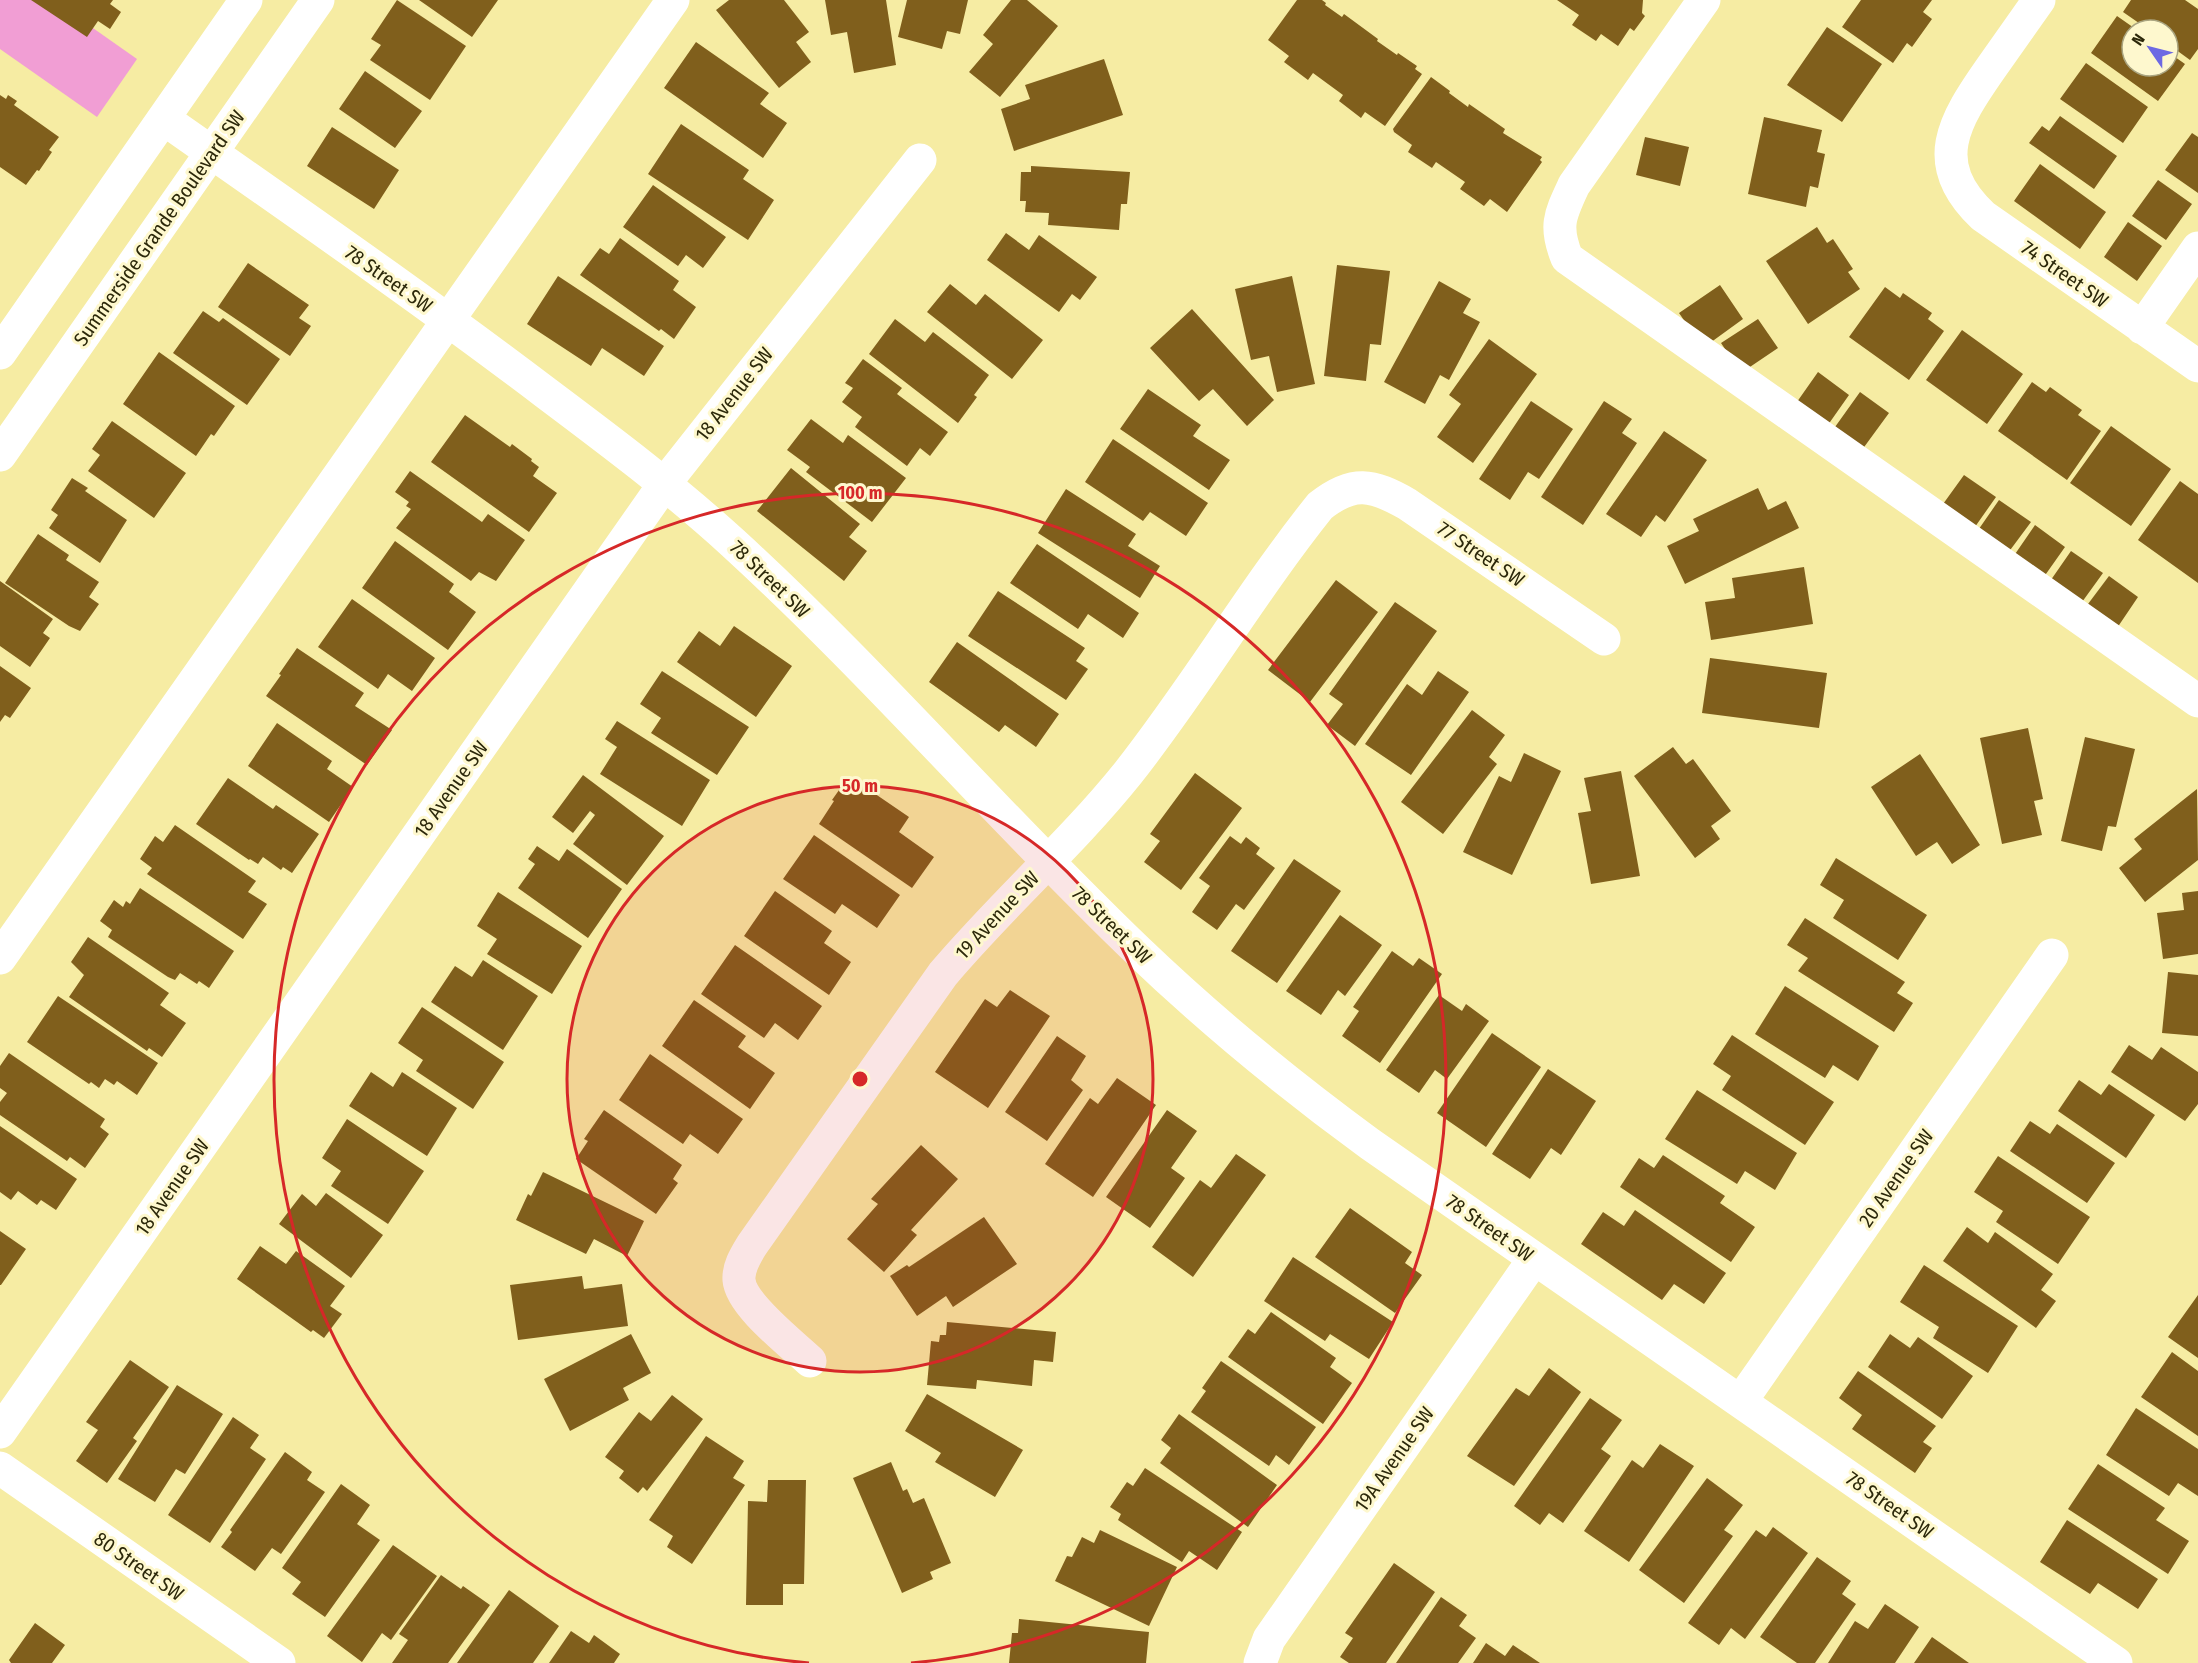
<svg xmlns="http://www.w3.org/2000/svg" width="2198" height="1663" font-family="'Fira Sans Condensed',sans-serif">
	<style>
		.green { fill: #f19ed4 }
		.building { fill: #805f1c }
		.lines { fill: none; stroke-linecap: round; stroke-linejoin: round }
		.minor { stroke: #fff; stroke-width: 33 }
		.ring { fill: none; stroke: #d62828; stroke-width: 3 }
		.labels { text-anchor: middle; dominant-baseline: central; stroke-width: 6; stroke-linejoin: round; paint-order: stroke }
		.street-label { font-size: 20px; fill: #2c280a; stroke: #fef8ce }
		.centre { fill: #d62828; stroke: #fef8ce; stroke-width: 3 }
		.ring-label { font-size: 18px; text-anchor: middle; font-weight: bold; fill: #d62828; stroke: #fef8ce; stroke-width: 6; stroke-linejoin: round; paint-order: stroke }
	</style>
	<rect width="100%" height="100%" fill="#f6eca3"/>
	<path class="green" d="M0,0H53L137,59L97,117L0,49Z"/>
	<path class="building" d="M31,0H113L110,4L121,12L110,29L98,21L87,37Z
		M397,0L466,46L430,100L370,60L381,45L371,39Z
		M419,0H498L472,37Z
		M729,0H784L809,32L796,42L811,62L779,88L716,10Z
		M825,0H886L896,65L854,73L847,32L831,35Z
		M907,0H968L960,34L947,31L942,49L898,37Z
		M1011,0H1027L1058,26L1000,97L969,72L993,44L983,35Z
		M1297,0H1322L1326,3L1325,5L1342,17L1344,14L1378,39L1377,41L1397,55L1398,53L1417,66L1415,69L1422,74L1385,126L1365,112L1361,118L1339,101L1343,95L1313,73L1308,80L1284,62L1289,56L1268,40Z
		M1557,0H1643L1642,13L1645,16L1634,31L1630,28L1618,46L1601,34L1596,41L1572,25L1579,15Z
		M1861,0H1932L1923,12L1932,19L1912,47L1907,43L1893,63L1842,27Z
		M2131,0H2185L2198,9V49L2190,60L2168,44V30H2149L2123,12Z
		M2117,16L2137,30H2132V66H2168V52L2185,64L2158,101L2091,53Z
		M1827,27L1882,64L1842,122L1787,85Z
		M696,42L769,93L760,104L787,123L763,158L664,88Z
		M1104,59L1123,115L1014,151L1001,109L1030,99L1025,85Z
		M2086,63L2148,107L2123,143L2060,99Z
		M365,71L422,111L395,148L339,109Z
		M1431,77L1450,91L1449,93L1468,107L1469,104L1505,129L1503,133L1542,157L1540,160L1542,162L1507,212L1490,199L1484,206L1460,189L1465,182L1436,162L1432,168L1408,152L1412,145L1394,132L1393,129Z
		M0,95L6,99L8,95L17,101L14,105L59,137L49,150L52,152L39,171L37,170L26,185L0,167Z
		M2060,116L2117,156L2094,189L2029,143L2042,126L2049,131Z
		M1764,117L1822,130L1817,152L1825,154L1818,188L1810,186L1806,207L1748,194Z
		M681,124L749,170L743,179L774,200L748,240L648,174Z
		M332,127L399,170L374,209L307,166Z
		M2192,133L2198,137V193L2165,170Z
		M1645,137L1689,147L1680,186L1636,175Z
		M2040,164L2106,212L2080,249L2014,201Z
		M1031,166L1130,172L1127,204H1121L1119,230L1048,225L1049,213L1025,212L1026,201H1020L1021,172H1031Z
		M2158,180L2192,204L2166,240L2132,216Z
		M653,185L726,237L703,268L686,255L678,266L623,227Z
		M2128,222L2162,246L2137,281L2104,257Z
		M1817,227L1827,243L1833,239L1853,269L1848,272L1860,289L1808,324L1766,261Z
		M1006,233L1029,250L1039,235L1097,277L1080,300L1072,294L1059,312L987,260Z
		M620,238L679,281L673,290L696,307L674,339L661,329L659,331L580,275L600,248L609,254Z
		M248,263L309,305L299,318L311,326L290,356L218,307Z
		M1337,265L1390,271L1381,345L1370,344L1366,381L1324,376Z
		M558,276L664,346L644,376L602,348L591,366L527,324Z
		M1292,276L1315,384L1277,392L1269,356L1251,360L1235,289Z
		M1439,281L1471,299L1463,313L1480,322L1449,380L1440,375L1425,404L1384,382Z
		M950,284L976,305L985,294L1043,340L1012,379L927,312Z
		M1720,285L1743,319L1703,348L1679,313Z
		M1885,287L1900,298L1903,293L1932,313L1928,319L1944,331L1909,380L1849,337Z
		M1192,309L1274,400L1247,426L1213,389L1199,401L1150,348Z
		M203,311L219,322L223,318L280,359L247,405L173,353Z
		M895,319L925,342L933,332L989,375L974,395L977,397L958,423L869,354Z
		M1758,319L1778,348L1741,373L1721,343Z
		M1962,330L2023,374L1987,424L1926,380Z
		M1489,339L1537,374L1473,463L1437,437L1461,404L1449,395Z
		M159,352L235,406L214,436L211,434L196,456L123,404Z
		M863,359L902,388L897,394L948,432L930,456L920,448L907,466L855,427L862,417L842,402L853,388L845,383Z
		M1818,372L1849,395L1823,432L1792,409Z
		M2032,382L2046,392L2050,387L2082,410L2078,415L2101,431L2067,480L1998,431Z
		M1148,389L1201,425L1193,436L1230,460L1209,490L1120,429Z
		M1860,392L1889,413L1859,454L1830,434Z
		M1531,401L1573,429L1539,479L1528,472L1510,500L1479,479Z
		M1604,401L1632,419L1622,433L1637,443L1583,525L1541,497Z
		M465,415L510,447L512,444L532,459L531,461L539,467L533,476L557,493L529,532L431,462Z
		M811,419L843,443L848,435L906,478L872,522L806,472L810,467L787,450Z
		M112,421L186,473L154,518L88,471L100,455L92,449Z
		M2111,426L2171,469L2131,526L2070,483Z
		M1664,431L1707,460L1665,522L1656,515L1641,537L1606,514Z
		M1113,439L1208,503L1186,536L1150,512L1143,521L1085,482Z
		M791,468L860,524L849,537L867,551L844,581L757,511Z
		M410,471L482,522L488,514L525,540L496,581L479,572L471,581L396,528L411,509L406,506L409,502L395,492Z
		M1964,475L1996,497L1970,534L1938,511Z
		M72,478L88,488L85,491L127,520L100,563L49,528L58,515L51,510Z
		M2180,481L2198,494V583L2138,540Z
		M1758,488L1768,510L1786,501L1799,528L1685,584L1667,546L1699,531L1693,519Z
		M1066,489L1136,534L1128,546L1160,566L1140,598L1038,533Z
		M1999,500L2031,522L2005,557L1974,536Z
		M2035,525L2065,547L2041,581L2011,560Z
		M38,534L69,555L66,560L99,582L89,597L99,604L80,631L69,626L5,583Z
		M395,541L454,584L449,592L476,612L448,650L362,588Z
		M1037,544L1139,613L1123,638L1088,614L1078,629L1010,583Z
		M2071,551L2103,573L2077,609L2046,587Z
		M1804,567L1813,624L1711,640L1705,602L1735,598L1732,578Z
		M2109,576L2138,597L2113,634L2082,612Z
		M1336,580L1378,612L1310,702L1268,670Z
		M0,581L53,619L43,633L50,638L30,667L0,646Z
		M998,591L1085,648L1076,661L1088,669L1066,700L968,636Z
		M352,599L435,658L412,691L388,674L378,689L318,647Z
		M1395,602L1437,631L1355,746L1327,725L1343,704L1329,694Z
		M734,626L792,666L756,717L677,662L699,631L720,646Z
		M957,642L1059,714L1036,747L1005,725L999,732L929,682Z
		M297,648L364,693L355,706L392,730L367,765L266,696L281,675L279,674Z
		M1710,658L1827,673L1819,728L1702,713Z
		M0,666L31,688L10,718L5,715L0,722Z
		M662,671L749,727L717,775L651,733L661,718L640,704Z
		M1438,671L1469,692L1411,775L1365,744L1407,684L1422,695Z
		M1472,710L1505,735L1489,757L1497,764L1443,834L1401,802Z
		M617,721L710,780L682,826L600,774L617,747L605,739Z
		M277,723L332,761L327,769L353,787L329,822L248,766Z
		M2028,728L2043,799L2034,801L2042,835L2002,844L1980,738Z
		M2085,737L2135,749L2116,827L2108,826L2102,851L2061,841Z
		M1673,747L1686,764L1693,759L1731,811L1711,826L1720,839L1695,858L1634,776Z
		M1524,753L1561,771L1512,875L1463,852L1499,776L1511,782Z
		M1920,754L1980,845L1952,864L1937,842L1916,856L1871,787Z
		M1621,771L1640,876L1591,884L1578,813L1591,811L1584,778Z
		M1195,773L1242,808L1181,890L1144,862L1160,841L1150,834Z
		M583,775L664,836L627,885L573,844L595,815L590,811L573,833L552,817Z
		M849,776L909,817L899,832L934,857L912,888L819,824L834,801L832,800Z
		M228,778L273,809L276,805L319,834L292,873L283,867L281,870L263,857L258,864L250,859L249,860L196,824Z
		M2197,789L2198,860L2145,902L2119,868L2142,849L2134,839Z
		M175,825L256,881L248,892L267,904L243,939L147,874L152,868L140,859L155,836L163,842Z
		M814,835L900,895L877,928L842,904L835,914L783,879Z
		M1230,836L1241,844L1246,837L1260,848L1256,854L1275,868L1244,910L1236,904L1217,930L1192,912L1210,886L1199,878Z
		M537,846L559,861L567,849L622,889L588,938L518,888L535,864L528,859Z
		M1836,858L1927,915L1898,960L1833,918L1844,900L1820,885Z
		M1294,859L1341,891L1277,983L1231,951Z
		M140,888L234,951L209,988L199,981L197,984L180,973L175,980L168,977L108,937L112,930L100,921L114,900L123,907L126,901L130,904Z
		M775,891L832,931L824,943L851,962L829,995L744,936Z
		M2198,891V954L2163,959L2157,913L2184,910L2182,893Z
		M498,892L582,946L552,994L487,954L497,939L477,926Z
		M1340,915L1382,945L1345,996L1338,990L1321,1015L1286,991Z
		M1805,918L1905,982L1897,993L1913,1003L1894,1032L1798,971L1808,958L1787,945Z
		M88,937L169,993L160,1005L186,1023L162,1057L149,1048L147,1051L69,997L84,975L71,962Z
		M735,945L822,1006L798,1040L775,1023L764,1038L701,994Z
		M1392,951L1413,966L1419,958L1442,974L1380,1063L1342,1036L1359,1011L1353,1007Z
		M483,960L538,996L503,1050L431,1002L455,966L472,977Z
		M2168,972L2198,975V1036L2162,1033Z
		M1785,986L1879,1046L1858,1081L1833,1065L1825,1078L1755,1034Z
		M1010,990L1050,1016L988,1108L935,1072L985,999L997,1007Z
		M1439,995L1462,1011L1466,1004L1489,1021L1447,1079L1435,1070L1419,1093L1386,1070Z
		M58,996L158,1063L137,1095L117,1081L114,1085L105,1079L99,1088L91,1082L89,1084L27,1042Z
		M694,1000L746,1036L738,1047L775,1073L750,1109L662,1046Z
		M422,1007L504,1062L473,1109L416,1071L423,1060L398,1043Z
		M1492,1033L1541,1067L1486,1147L1437,1113Z
		M1732,1035L1834,1102L1805,1145L1722,1090L1731,1076L1713,1064Z
		M1057,1036L1086,1056L1071,1080L1083,1090L1047,1141L1005,1112Z
		M2129,1045L2152,1060L2161,1047L2198,1072V1104L2185,1121L2111,1072Z
		M9,1053L105,1119L100,1127L109,1134L85,1168L70,1157L67,1161L0,1115V1102L7,1093L0,1088V1066Z
		M650,1054L743,1119L718,1154L690,1134L683,1144L619,1100Z
		M1548,1069L1596,1101L1561,1155L1551,1148L1530,1179L1492,1154Z
		M371,1072L393,1087L402,1072L457,1108L427,1156L349,1106Z
		M1117,1078L1156,1105L1093,1197L1045,1164L1090,1098L1098,1104Z
		M2079,1080L2101,1095L2109,1084L2155,1115L2126,1158L2058,1111Z
		M1697,1090L1797,1153L1775,1190L1745,1171L1737,1184L1665,1139Z
		M604,1110L682,1165L673,1179L678,1183L656,1214L576,1159L588,1141L584,1139Z
		M1167,1110L1197,1131L1171,1168L1185,1178L1150,1228L1106,1197Z
		M347,1119L424,1171L388,1224L331,1186L341,1171L322,1158Z
		M2030,1121L2050,1134L2057,1124L2115,1163L2087,1203L2010,1151Z
		M0,1126L77,1179L56,1210L41,1200L37,1205L18,1191L11,1200L0,1192Z
		M921,1145L958,1179L911,1230L917,1235L884,1272L847,1239L878,1204L871,1199Z
		M1236,1154L1266,1175L1193,1277L1152,1247L1200,1180L1211,1188Z
		M1663,1155L1725,1196L1720,1203L1755,1227L1731,1262L1620,1187L1639,1158L1654,1168Z
		M1998,1156L2090,1217L2058,1264L1996,1222L2003,1211L1974,1192Z
		M543,1172L644,1221L627,1256L594,1239L586,1254L516,1220L528,1194L531,1196Z
		M326,1193L383,1235L351,1278L279,1224L302,1194L316,1206Z
		M1350,1208L1412,1252L1405,1263L1422,1275L1395,1313L1315,1257Z
		M1635,1210L1726,1273L1704,1304L1674,1284L1662,1300L1581,1244L1603,1212L1624,1226Z
		M984,1217L1017,1264L953,1307L946,1296L917,1316L890,1276L907,1265L909,1267Z
		M1967,1227L1988,1243L1995,1232L2053,1274L2041,1290L2056,1301L2036,1328L1943,1261Z
		M0,1231L26,1249L1,1285H0Z
		M260,1246L286,1264L296,1251L345,1286L330,1306L342,1314L324,1338L313,1330L311,1332L237,1279Z
		M1293,1257L1393,1322L1369,1359L1330,1334L1325,1341L1264,1301Z
		M1924,1265L2018,1326L1988,1373L1933,1338L1939,1327L1900,1302Z
		M582,1276L584,1289L622,1284L628,1326L518,1340L510,1285Z
		M2198,1295V1358L2168,1337Z
		M1271,1312L1336,1358L1330,1367L1352,1383L1323,1424L1228,1357L1248,1329L1255,1334Z
		M947,1322L1056,1332L1053,1362L1034,1360L1032,1386L977,1380L976,1389L927,1385L931,1341L939,1342L940,1335H946Z
		M631,1334L651,1373L623,1388L629,1400L570,1431L544,1379Z
		M1890,1334L1910,1348L1918,1337L1973,1376L1942,1419L1868,1367Z
		M2172,1352L2198,1371V1436L2141,1397Z
		M130,1360L169,1387L133,1438L137,1441L107,1483L76,1461L98,1430L86,1422Z
		M1221,1361L1316,1427L1289,1465L1276,1455L1269,1466L1191,1412L1206,1391L1202,1388Z
		M1549,1368L1581,1392L1514,1486L1467,1456L1516,1388L1529,1396Z
		M1858,1371L1936,1426L1923,1442L1932,1448L1915,1473L1852,1429L1862,1415L1839,1398Z
		M177,1385L223,1414L185,1474L176,1469L155,1502L118,1479Z
		M927,1394L1023,1450L995,1497L935,1462L941,1453L905,1431Z
		M672,1395L703,1419L647,1491L643,1487L638,1493L619,1478L624,1471L605,1457L639,1412L651,1421Z
		M1590,1398L1622,1420L1601,1449L1611,1456L1563,1523L1549,1513L1540,1525L1514,1506Z
		M2136,1408L2198,1449V1496L2178,1483L2169,1496L2106,1455Z
		M1179,1414L1277,1485L1248,1527L1160,1463L1171,1448L1161,1440Z
		M233,1417L259,1435L250,1448L266,1459L210,1543L168,1515Z
		M706,1436L744,1461L733,1478L745,1485L692,1564L667,1547L673,1536L649,1520Z
		M1660,1444L1694,1466L1629,1562L1584,1531L1632,1460L1643,1468Z
		M285,1452L312,1472L307,1480L325,1492L281,1554L272,1548L255,1571L221,1547L232,1532L230,1530Z
		M891,1462L903,1491L907,1489L913,1503L924,1498L951,1563L930,1572L933,1579L902,1593L853,1478Z
		M2098,1464L2165,1508L2156,1520L2189,1541L2168,1574L2068,1509Z
		M1145,1468L1242,1532L1217,1570L1189,1551L1182,1562L1118,1520L1121,1514L1110,1507L1127,1482L1133,1486Z
		M1707,1478L1743,1505L1724,1530L1733,1536L1684,1603L1639,1570Z
		M768,1480H806L804,1584H783V1605H746L748,1501L767,1502Z
		M341,1484L370,1505L357,1524L380,1540L325,1617L292,1594L301,1582L282,1568Z
		M2067,1520L2158,1579L2138,1609L2098,1583L2090,1594L2040,1562Z
		M1773,1527L1808,1553L1745,1639L1731,1628L1719,1645L1688,1623L1756,1530L1766,1537Z
		M1100,1530L1177,1567L1149,1626L1055,1581L1067,1556L1072,1557L1082,1537L1094,1543Z
		M393,1545L437,1576L391,1640L382,1633L362,1662L327,1636Z
		M1817,1557L1851,1581L1842,1594L1856,1604L1815,1663H1797L1760,1637Z
		M1394,1563L1435,1592L1386,1663H1349L1340,1657L1353,1638L1345,1633Z
		M441,1575L461,1589L463,1586L490,1605L448,1663H392L408,1640L399,1634Z
		M509,1590L559,1626L533,1663H457Z
		M1441,1597L1467,1615L1459,1626L1476,1638L1458,1663H1396Z
		M1885,1604L1919,1627L1895,1663H1828L1855,1621L1868,1629Z
		M1019,1619L1149,1632L1146,1663H1009L1012,1633H1018Z
		M35,1623L65,1645L52,1663H11L9,1660Z
		M571,1631L589,1643L594,1635L620,1654L614,1663H549Z
		M1932,1637L1969,1663H1914Z
		M1486,1643L1505,1656L1513,1645L1540,1663H1473Z"/>
	<g class="lines">
		<path class="minor" d="M1704,0L1574,185C1560,215 1554,226 1567,258L2198,701
			M2039,0C2023,23 2007,45 1991,68C1954,121 1927,163 1983,216L2198,366
			M164,119C292,209 421,298 546,393C610,441 674,489 733,543C874,672 999,818 1137,950C1210,1020 1288,1084 1370,1144L2116,1663
			M2142,328L2198,248
			M0,353L246,0
			M0,455L318,0
			M0,958L673,0
			M810,1361C791,1343 741,1305 739,1280C738,1267 746,1255 752,1245L943,974C1002,904 1071,844 1128,773C1196,687 1252,591 1320,506C1353,480 1372,484 1407,504L1604,639
			M1741,1401L2052,955
			M0,1432L665,483L920,160
			M0,1468L279,1663
			M1260,1663L1269,1639L1534,1259"/>
	</g>
	<circle cx="860" cy="1079" r="293" fill="#d62828" fill-opacity=".12"/>
	<g class="ring">
		<circle cx="860" cy="1079" r="293"/>
		<path d="M809 1663A586 586 0 1 1 911 1663"/>
	</g>
	<g class="labels">
		<g class="street-label">
			<text transform="translate(159 228) rotate(-55)">Summerside Grande Boulevard SW</text>
			<text transform="translate(2065 274) rotate(35)">74 Street SW</text>
			<text transform="translate(389 279) rotate(35)">78 Street SW</text>
			<text transform="translate(734 394) rotate(-52)">18 Avenue SW</text>
			<text transform="translate(1481 554) rotate(34)">77 Street SW</text>
			<text transform="translate(770 579) rotate(44)">78 Street SW</text>
			<text transform="translate(451 789) rotate(-55)">18 Avenue SW</text>
			<text transform="translate(997 915) rotate(-47)">19 Avenue SW</text>
			<text transform="translate(1112 925) rotate(44)">78 Street SW</text>
			<text transform="translate(1896 1178) rotate(-55)">20 Avenue SW</text>
			<text transform="translate(172 1187) rotate(-55)">18 Avenue SW</text>
			<text transform="translate(1490 1228) rotate(35)">78 Street SW</text>
			<text transform="translate(1394 1459) rotate(-55)">19A Avenue SW</text>
			<text transform="translate(1890 1505) rotate(35)">78 Street SW</text>
			<text transform="translate(139 1566) rotate(35)">80 Street SW</text>
		</g>
	</g>
	<circle cx="860" cy="1079" r="9" class="centre"/>
	<g class="ring-label">
		<text x="860" y="499">100 m</text>
		<text x="860" y="792">50 m</text>
	</g>
	<g transform="translate(2150 48) rotate(305)"><circle r="28" fill="#fef8ce" stroke="#aaa580" stroke-width="1.5"/>
	<path d="M0-4.5L10 22L0 15L-10 22Z" fill="#6d69e3"/>
	<text y="-9" font-size="16" font-weight="bold" text-anchor="middle" fill="#2c280a">N</text>
	</g>
</svg>
